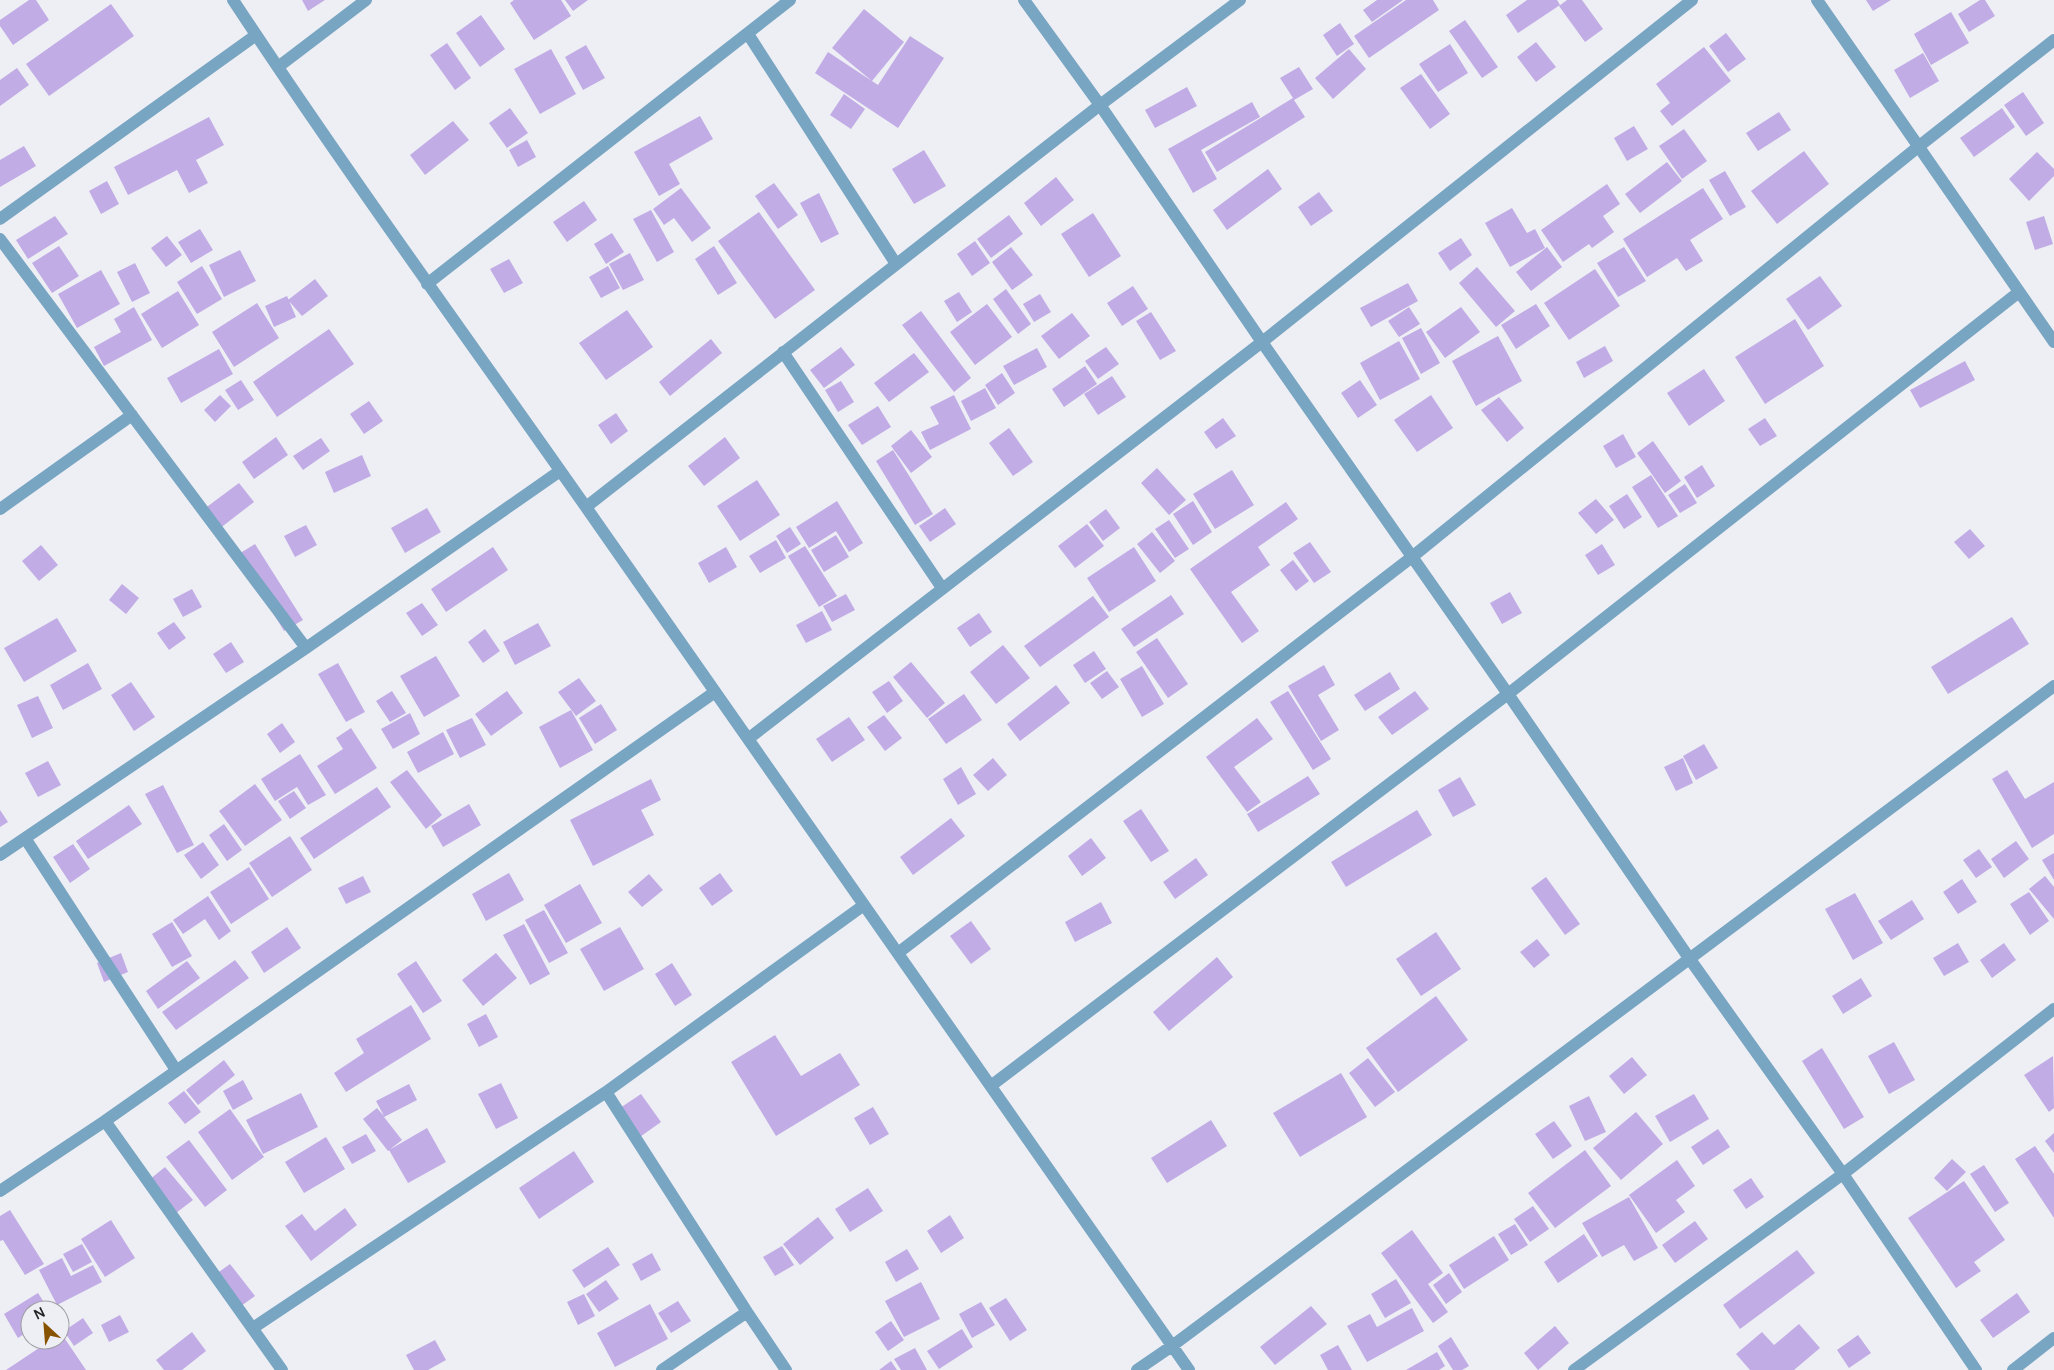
<svg xmlns="http://www.w3.org/2000/svg" width="2054" height="1370" font-family="Manrope,sans-serif">
	<style>
		.building { fill: #c1ace5 }
		.lines { fill: none; stroke-linecap: round; stroke-linejoin: round }
		.minor { stroke: #78a5c2; stroke-width: 12 }
		.tertiary { stroke: #78a5c2; stroke-width: 12 }
	</style>
	<rect width="100%" height="100%" fill="#eeeff4"/>
	<path class="building" d="M29,0H36L49,20L13,45L0,26V20Z
		M302,0H325L308,11Z
		M514,0H561L571,16L534,40L510,3Z
		M565,0H588L573,11Z
		M1377,0H1403L1372,22L1363,10Z
		M1406,0H1433L1439,10L1369,58L1354,36Z
		M1527,0H1557L1560,5L1518,33L1506,15Z
		M1567,0H1582L1603,29L1585,42L1559,6Z
		M1866,0H1891L1873,11Z
		M1980,0H1985L1995,16L1969,32L1958,14Z
		M111,4L134,36L49,96L26,64Z
		M864,9L904,42L872,81L832,48Z
		M1951,12L1969,43L1931,65L1914,34Z
		M481,15L505,49L480,67L456,33Z
		M1465,20L1498,67L1482,78L1449,31Z
		M1340,23L1354,44L1337,56L1323,35Z
		M1726,33L1746,59L1728,72L1709,46Z
		M910,36L944,58L898,128L815,73L828,52L878,85Z
		M1536,42L1556,67L1536,82L1517,57Z
		M447,43L471,78L455,90L430,55Z
		M1450,44L1468,73L1438,92L1419,64Z
		M586,45L605,78L583,90L565,57Z
		M1704,47L1731,81L1672,126L1660,111L1670,103L1656,84Z
		M551,49L576,94L540,114L514,69Z
		M1349,49L1366,69L1333,99L1315,78Z
		M1923,53L1939,81L1910,98L1894,70Z
		M1299,67L1313,89L1294,100L1305,117L1217,172L1205,152L1293,98L1280,78Z
		M17,68L29,85L0,106V80Z
		M1421,74L1450,114L1430,129L1400,88Z
		M1187,87L1197,106L1155,128L1145,110Z
		M2023,92L2044,123L2026,136L2004,105Z
		M844,94L865,109L851,129L830,115Z
		M1252,102L1260,117L1201,150L1217,179L1193,193L1168,149Z
		M510,108L528,133L507,148L489,123Z
		M2002,108L2015,127L1974,157L1960,138Z
		M1779,112L1791,130L1758,151L1746,133Z
		M700,116L713,139L669,164L680,184L659,196L634,152Z
		M209,117L224,145L196,160L208,183L189,193L177,170L128,195L114,167Z
		M453,121L469,140L425,175L410,155Z
		M1634,126L1648,149L1627,161L1614,138Z
		M1684,129L1707,161L1682,179L1659,146Z
		M527,140L536,157L518,167L509,150Z
		M24,146L36,166L0,187V160Z
		M924,150L946,186L914,204L892,169Z
		M1804,151L1829,184L1777,224L1751,191Z
		M2037,152L2054,169V176L2029,201L2009,179Z
		M1667,162L1682,181L1640,213L1625,194Z
		M1268,169L1282,189L1227,230L1213,210Z
		M1725,171L1746,207L1730,216L1709,180Z
		M1056,177L1074,200L1041,226L1024,203Z
		M107,181L119,204L101,214L89,191Z
		M774,183L798,215L778,229L755,196Z
		M1607,184L1620,204L1603,216L1614,232L1592,248L1589,244L1563,262L1541,230Z
		M681,188L711,228L692,242L674,218L664,225L653,209Z
		M1703,188L1723,219L1690,240L1703,261L1686,271L1677,258L1647,277L1623,239Z
		M1319,192L1333,211L1311,226L1298,207Z
		M819,193L839,234L821,243L800,203Z
		M584,201L597,220L567,242L553,222Z
		M1512,208L1527,233L1535,229L1545,248L1510,267L1485,223Z
		M651,210L674,252L657,262L633,219Z
		M759,212L815,290L775,319L718,241Z
		M1093,213L1121,256L1089,277L1061,234Z
		M1009,215L1023,234L991,258L977,239Z
		M55,216L68,234L28,259L16,240Z
		M2044,216L2053,244L2035,250L2026,222Z
		M200,229L213,250L191,263L178,242Z
		M612,233L624,252L606,264L594,244Z
		M167,236L182,255L166,267L151,248Z
		M1461,238L1472,255L1450,271L1438,253Z
		M975,241L990,263L972,276L957,254Z
		M59,246L79,276L52,293L32,263Z
		M714,246L737,283L718,295L695,259Z
		M1011,247L1033,275L1012,290L992,262Z
		M1547,247L1562,267L1531,291L1516,272Z
		M1624,247L1646,281L1618,297L1597,263Z
		M240,250L256,281L224,297L209,265Z
		M630,253L644,280L623,290L609,264Z
		M509,259L523,283L504,293L490,269Z
		M135,263L150,293L132,302L117,272Z
		M202,266L222,299L197,314L177,282Z
		M608,266L620,288L601,298L589,277Z
		M1477,267L1515,311L1496,327L1459,283Z
		M1595,269L1620,306L1569,340L1544,303Z
		M101,270L120,304L77,328L58,294Z
		M1820,276L1842,306L1808,330L1786,299Z
		M315,279L328,296L302,316L288,300Z
		M1408,283L1418,301L1371,327L1360,308Z
		M1133,286L1148,309L1122,326L1107,303Z
		M1006,289L1031,324L1018,334L993,299Z
		M178,291L199,325L162,348L141,314Z
		M959,292L972,312L957,322L944,301Z
		M1040,294L1051,312L1034,322L1023,304Z
		M287,296L296,317L274,327L265,306Z
		M257,303L279,338L234,367L212,332Z
		M987,304L1012,337L975,365L950,332Z
		M1536,304L1550,326L1516,349L1501,325Z
		M134,307L152,340L104,366L94,347L121,332L114,319Z
		M1409,307L1420,324L1399,337L1388,321Z
		M1461,307L1480,332L1445,358L1426,332Z
		M627,310L653,347L606,380L579,343Z
		M921,311L971,378L954,392L902,325Z
		M1151,312L1176,351L1160,360L1136,321Z
		M1072,313L1090,336L1059,359L1041,336Z
		M1795,319L1824,366L1765,404L1735,357Z
		M1421,328L1440,363L1421,374L1402,338Z
		M329,329L354,364L277,417L253,382Z
		M1498,336L1522,381L1476,406L1452,361Z
		M711,339L722,353L670,396L659,382Z
		M1399,341L1420,379L1380,400L1360,363Z
		M1605,346L1613,361L1584,378L1576,362Z
		M841,347L855,365L824,388L810,370Z
		M1106,347L1119,364L1098,379L1085,361Z
		M1037,348L1047,367L1014,385L1003,366Z
		M219,349L233,374L181,403L167,378Z
		M914,353L929,372L889,402L874,383Z
		M1965,361L1975,380L1920,408L1910,390Z
		M1085,366L1097,384L1064,407L1052,389Z
		M1704,369L1725,401L1689,426L1667,393Z
		M1002,373L1015,393L998,405L985,385Z
		M1112,376L1126,397L1098,415L1084,394Z
		M241,380L254,400L238,410L225,390Z
		M1360,380L1377,405L1358,418L1341,393Z
		M841,381L854,402L838,412L825,390Z
		M985,388L996,408L971,421L961,401Z
		M220,395L231,406L215,422L204,410Z
		M954,395L971,429L930,450L921,432L939,424L930,407Z
		M1431,395L1453,428L1417,452L1394,420Z
		M1499,397L1524,428L1507,442L1481,410Z
		M369,401L383,421L364,434L350,414Z
		M878,406L891,427L862,445L848,425Z
		M616,413L628,431L611,444L598,425Z
		M1223,418L1236,436L1216,449L1204,432Z
		M1765,418L1777,436L1760,446L1748,429Z
		M1009,428L1033,462L1013,476L989,443Z
		M911,430L932,457L911,473L891,446Z
		M1623,434L1636,457L1616,468L1603,446Z
		M276,437L288,455L254,479L242,462Z
		M725,437L740,458L704,486L688,466Z
		M321,438L330,451L303,470L293,456Z
		M1653,441L1681,481L1665,493L1637,453Z
		M893,450L933,514L915,525L876,461Z
		M362,455L371,476L334,493L325,472Z
		M1702,465L1715,486L1697,498L1684,477Z
		M1157,468L1186,500L1169,515L1141,483Z
		M1232,470L1254,505L1215,529L1193,494Z
		M1651,475L1678,516L1658,528L1632,487Z
		M757,480L780,515L740,541L717,506Z
		M239,483L254,502L219,529L204,509Z
		M1685,484L1697,503L1680,513L1668,495Z
		M1627,494L1642,517L1624,529L1609,506Z
		M1596,499L1614,520L1596,534L1578,513Z
		M837,501L863,543L849,552L836,531L809,548L796,527Z
		M1193,501L1212,532L1193,545L1173,514Z
		M1286,502L1298,519L1258,547L1270,565L1231,592L1259,631L1242,643L1190,569Z
		M427,508L441,532L405,553L391,528Z
		M945,508L956,524L930,542L919,526Z
		M1106,509L1120,528L1103,541L1089,522Z
		M1169,520L1189,549L1175,558L1155,529Z
		M1087,524L1104,546L1075,568L1058,546Z
		M306,525L317,545L295,557L284,536Z
		M790,527L801,544L787,553L776,536Z
		M1970,529L1985,546L1969,559L1954,542Z
		M1152,532L1175,561L1160,573L1137,544Z
		M836,535L849,557L824,572L811,550Z
		M776,540L786,558L760,573L749,556Z
		M1310,542L1331,572L1314,583L1293,553Z
		M255,544L303,620L284,631L237,555Z
		M1602,544L1615,565L1598,575L1585,555Z
		M41,545L58,565L39,581L22,561Z
		M805,546L837,596L819,607L788,556Z
		M493,547L508,570L446,612L431,589Z
		M726,547L737,567L709,583L698,563Z
		M1134,547L1156,581L1109,612L1087,578Z
		M1293,560L1309,581L1296,591L1280,570Z
		M122,584L139,598L126,614L109,600Z
		M192,589L202,607L183,617L173,599Z
		M1510,592L1522,613L1502,624L1490,603Z
		M846,594L855,610L832,622L823,606Z
		M1171,595L1184,614L1134,647L1121,629Z
		M1093,596L1109,617L1040,667L1024,646Z
		M422,603L438,625L422,636L406,613Z
		M822,611L832,630L806,643L796,625Z
		M979,613L992,632L970,647L957,628Z
		M2012,617L2029,644L1948,694L1931,667Z
		M57,618L77,651L24,682L4,648Z
		M174,622L186,638L169,650L157,633Z
		M538,623L551,646L515,665L503,642Z
		M485,629L500,651L483,663L468,642Z
		M1157,638L1188,684L1168,698L1136,652Z
		M231,642L244,662L226,673L213,654Z
		M1003,645L1030,678L996,704L970,672Z
		M1094,651L1106,669L1085,683L1073,665Z
		M436,656L460,696L424,717L400,676Z
		M911,662L945,703L927,718L893,677Z
		M88,663L102,689L63,710L50,685Z
		M338,663L365,712L346,722L318,674Z
		M1324,665L1335,685L1318,695L1339,730L1321,741L1288,686Z
		M1142,666L1164,704L1142,717L1120,679Z
		M1107,671L1119,687L1102,699L1090,683Z
		M1390,672L1400,689L1365,711L1354,695Z
		M579,678L596,701L576,716L558,692Z
		M889,681L903,701L887,713L872,692Z
		M131,682L155,717L134,731L111,695Z
		M1056,685L1070,703L1020,741L1007,724Z
		M392,691L406,713L390,722L376,701Z
		M507,691L523,713L491,736L475,714Z
		M1288,691L1331,759L1313,770L1270,702Z
		M1415,691L1429,709L1392,735L1378,717Z
		M964,694L982,720L946,744L928,719Z
		M38,696L53,728L32,738L17,705Z
		M601,704L617,730L595,744L579,718Z
		M571,710L593,750L560,768L539,727Z
		M410,713L420,734L393,749L381,729Z
		M884,715L902,738L885,751L867,727Z
		M849,717L865,740L832,762L816,739Z
		M472,718L486,745L460,758L446,730Z
		M1257,718L1273,739L1234,767L1261,802L1247,812L1206,757Z
		M282,723L295,742L280,753L267,734Z
		M351,728L377,768L335,794L317,766L343,749L336,738Z
		M443,732L454,754L418,773L407,752Z
		M1704,744L1718,768L1696,780L1683,756Z
		M300,754L326,795L308,805L297,787L275,801L261,779Z
		M993,758L1007,775L988,791L973,775Z
		M1683,758L1693,783L1676,791L1664,767Z
		M48,761L61,785L38,797L25,773Z
		M961,767L976,794L958,805L943,779Z
		M407,770L442,815L426,829L390,782Z
		M2007,770L2025,799L2054,782V834L2032,848L1992,779Z
		M1308,776L1320,794L1258,832L1247,814Z
		M1460,777L1476,805L1453,817L1438,790Z
		M651,779L661,800L641,810L654,835L593,866L570,820Z
		M255,784L282,820L245,846L219,811Z
		M163,785L194,845L177,853L145,794Z
		M377,787L391,807L314,859L300,838Z
		M294,791L306,808L290,819L278,801Z
		M469,804L481,825L443,847L431,826Z
		M129,805L142,824L88,859L76,841Z
		M1141,809L1169,851L1151,862L1123,821Z
		M0,810L8,822L0,827Z
		M1417,810L1432,835L1346,887L1331,862Z
		M951,818L965,836L913,875L900,857Z
		M224,824L242,850L227,861L209,835Z
		M290,836L312,870L272,897L249,863Z
		M1091,838L1106,858L1082,876L1068,856Z
		M2016,841L2029,859L2004,878L1991,859Z
		M203,842L219,865L201,879L184,855Z
		M73,844L90,869L70,883L53,857Z
		M1979,849L1992,867L1976,878L1963,860Z
		M2054,853V880L2042,860Z
		M1196,858L1208,875L1175,899L1163,882Z
		M249,867L269,899L231,924L210,892Z
		M509,873L524,900L486,921L472,894Z
		M720,873L733,891L712,906L699,888Z
		M649,874L663,890L642,907L628,892Z
		M363,876L371,892L346,904L338,888Z
		M2045,876L2054,887V919L2029,889Z
		M1546,877L1580,924L1565,935L1531,888Z
		M1962,879L1977,902L1958,914L1943,892Z
		M580,884L602,923L566,943L544,905Z
		M2029,892L2049,921L2030,935L2010,904Z
		M1855,893L1883,943L1853,960L1825,909Z
		M208,896L231,931L219,940L205,919L183,934L173,920Z
		M1912,900L1924,919L1891,940L1878,921Z
		M1101,902L1112,923L1075,942L1065,922Z
		M544,910L568,953L549,963L525,920Z
		M971,921L991,949L971,964L950,936Z
		M172,922L192,956L172,967L152,934Z
		M524,924L550,974L530,985L503,935Z
		M287,927L301,948L264,973L251,952Z
		M620,927L644,969L604,991L580,949Z
		M1436,932L1461,969L1421,996L1396,959Z
		M1537,939L1550,955L1534,968L1520,952Z
		M1958,943L1969,962L1944,976L1933,958Z
		M2004,943L2016,960L1992,978L1980,960Z
		M121,953L128,972L104,982L97,963Z
		M496,953L517,978L483,1006L462,980Z
		M1217,957L1233,977L1169,1031L1153,1012Z
		M235,960L249,978L176,1030L162,1012Z
		M187,961L200,978L158,1009L146,991Z
		M416,961L442,1001L423,1013L397,974Z
		M672,963L692,995L675,1006L655,974Z
		M1861,978L1872,996L1843,1014L1832,996Z
		M1436,996L1468,1040L1398,1092L1366,1048Z
		M411,1005L431,1039L346,1092L334,1073L364,1053L356,1039Z
		M486,1014L498,1037L479,1047L467,1024Z
		M775,1035L801,1076L840,1053L860,1085L776,1136L731,1062Z
		M1894,1042L1915,1080L1889,1094L1868,1056Z
		M1822,1048L1864,1117L1844,1129L1802,1061Z
		M2053,1056L2054,1108L2049,1112L2024,1075Z
		M1632,1057L1647,1075L1624,1094L1609,1076Z
		M1368,1058L1395,1092L1375,1107L1349,1073Z
		M224,1060L235,1075L198,1105L186,1090Z
		M1341,1073L1367,1117L1300,1157L1273,1113Z
		M243,1080L253,1099L233,1110L223,1091Z
		M501,1083L518,1118L496,1129L478,1094Z
		M409,1084L417,1100L384,1117L402,1140L388,1151L363,1119L377,1108L384,1116L376,1101Z
		M184,1091L201,1112L185,1124L168,1103Z
		M301,1093L318,1127L263,1154L246,1120Z
		M641,1094L661,1122L637,1139L617,1110Z
		M1694,1094L1709,1119L1670,1142L1655,1116Z
		M1589,1096L1606,1132L1585,1141L1569,1106Z
		M873,1107L889,1134L870,1145L854,1118Z
		M230,1109L264,1157L232,1180L198,1132Z
		M1636,1112L1663,1144L1621,1180L1593,1148Z
		M1211,1120L1227,1146L1167,1183L1151,1158Z
		M1554,1121L1572,1146L1553,1159L1535,1134Z
		M427,1128L446,1162L408,1183L389,1150Z
		M1718,1129L1730,1147L1703,1165L1691,1147Z
		M2054,1133V1153L2045,1141Z
		M366,1134L376,1151L352,1164L342,1147Z
		M326,1137L345,1169L304,1193L285,1162Z
		M189,1140L227,1190L205,1207L166,1157Z
		M2035,1146L2054,1174V1218L2015,1159Z
		M1585,1150L1611,1186L1555,1228L1528,1193Z
		M574,1151L594,1182L539,1219L519,1188Z
		M1952,1159L1966,1172L1947,1191L1934,1178Z
		M1677,1160L1695,1186L1676,1200L1685,1212L1656,1233L1629,1195Z
		M1984,1165L2009,1203L1995,1212L1970,1174Z
		M165,1167L193,1200L176,1213L149,1180Z
		M1751,1178L1764,1197L1746,1209L1733,1190Z
		M1964,1181L2005,1240L1974,1262L1981,1271L1956,1288L1908,1218Z
		M868,1188L883,1211L850,1232L835,1209Z
		M1629,1197L1658,1248L1634,1261L1624,1245L1602,1257L1582,1223Z
		M1533,1206L1549,1229L1530,1242L1514,1219Z
		M345,1208L357,1225L311,1261L285,1226L302,1214L315,1231Z
		M10,1210L44,1264L25,1275L3,1240L0,1241V1216Z
		M950,1215L964,1238L941,1253L927,1231Z
		M818,1217L834,1238L800,1265L783,1244Z
		M111,1220L135,1258L105,1277L81,1239Z
		M1695,1221L1708,1239L1675,1263L1662,1245Z
		M1515,1224L1528,1245L1511,1255L1498,1234Z
		M1412,1230L1443,1273L1428,1284L1448,1312L1433,1323L1381,1253Z
		M1584,1234L1598,1256L1558,1283L1544,1262Z
		M1494,1236L1509,1260L1464,1289L1449,1265Z
		M82,1244L92,1262L73,1272L63,1254Z
		M782,1246L794,1265L775,1276L763,1257Z
		M608,1247L620,1265L584,1288L572,1270Z
		M907,1249L919,1269L896,1282L885,1262Z
		M1797,1250L1815,1273L1740,1329L1723,1305Z
		M652,1253L661,1270L641,1281L632,1264Z
		M62,1258L71,1276L93,1265L102,1282L57,1305L39,1270Z
		M230,1264L255,1296L241,1306L216,1274Z
		M1449,1273L1462,1292L1446,1304L1433,1285Z
		M1396,1279L1411,1303L1385,1318L1371,1294Z
		M606,1280L619,1299L599,1312L586,1294Z
		M921,1282L940,1319L904,1337L885,1301Z
		M38,1293L49,1310H30V1330L18,1338L4,1314Z
		M2017,1293L2030,1312L1993,1338L1980,1320Z
		M584,1294L595,1316L578,1325L567,1302Z
		M1006,1298L1027,1330L1010,1341L989,1308Z
		M678,1301L691,1321L671,1333L658,1313Z
		M981,1302L995,1325L972,1338L959,1314Z
		M650,1304L668,1339L615,1367L597,1333Z
		M1311,1306L1327,1324L1275,1365L1260,1347Z
		M1412,1308L1424,1331L1367,1362L1347,1326L1370,1314L1377,1327Z
		M120,1315L129,1332L109,1342L101,1325Z
		M83,1318L93,1333L74,1346L64,1331Z
		M891,1321L904,1340L888,1351L875,1332Z
		M1799,1324L1820,1348L1794,1370H1750L1736,1354L1762,1332L1774,1345Z
		M1555,1326L1569,1343L1538,1370L1524,1353Z
		M962,1329L973,1347L939,1369L927,1351Z
		M192,1332L206,1351L182,1370H164L156,1360Z
		M61,1333L86,1370H6L51,1340H60Z
		M1858,1335L1871,1353L1849,1368L1837,1350Z
		M1451,1337L1469,1366L1462,1370H1453L1438,1346Z
		M435,1340L446,1360L428,1370H414L406,1355Z
		M1338,1345L1352,1370H1328L1320,1355Z
		M915,1348L927,1370H901L894,1359Z
		M1437,1352L1445,1366L1439,1370H1406Z
		M891,1361L897,1370H879Z"/>
	<g class="lines">
		<path class="minor" d="M233,0C347,173 469,340 588,510C789,796 990,1082 1189,1370
			M1024,0L1100,105L1262,342L1508,694L1689,958L1843,1174L1976,1370
			M748,34L896,264
			M278,67L366,0
			M0,219L256,35
			M0,239L306,648
			M427,284L790,0
			M783,352L942,588
			M586,507L1100,105L1240,0
			M0,509L132,415
			M748,739L1262,342L1692,0
			M25,838L176,1070
			M0,855L306,648L560,471
			M898,953L1412,557L1918,147L2054,40
			M992,1085L1508,694L2019,292
			M105,1121L282,1370
			M0,1191L105,1121L715,692
			M747,1312L786,1370
			M253,1328L606,1092
			M662,1370L747,1312L606,1092L864,905
			M1137,1370L1172,1346L2054,686
			M1574,1370L1843,1174L2054,1009
			M2013,1370L2054,1338"/>
		<path class="tertiary" d="M1817,0L2054,342"/>
	</g>
	<g transform="translate(45 1325) rotate(334)"><circle r="24" fill="#eeeff4" stroke="#9e9ea2"/>
	<path d="M0-4L9 19L0 12L-9 19Z" fill="#885300"/>
	<text y="-8" font-size="14" font-weight="bold" text-anchor="middle" fill="#252527">N</text>
	</g>
</svg>
